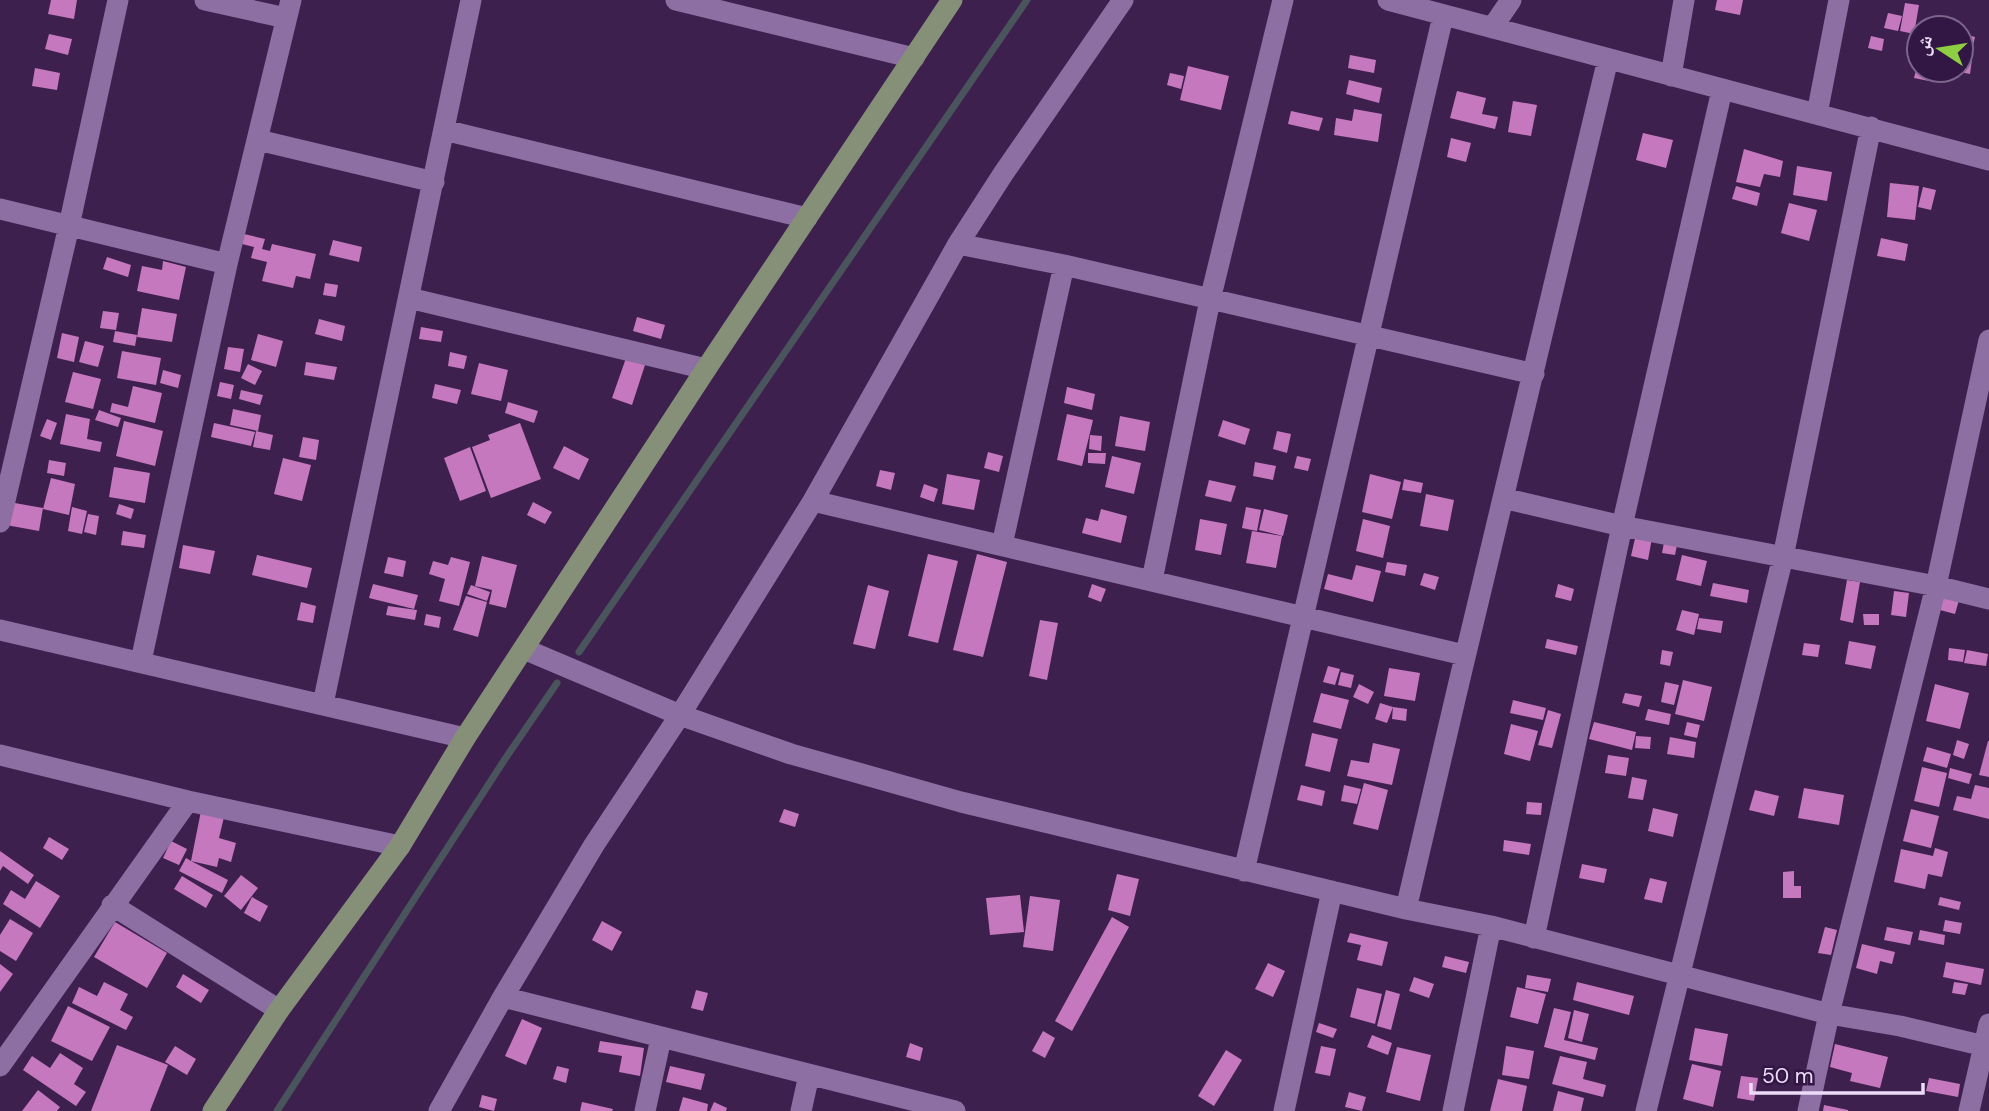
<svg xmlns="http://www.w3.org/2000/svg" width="1989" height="1111" font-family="'DM Sans','Noto Naskh Arabic',sans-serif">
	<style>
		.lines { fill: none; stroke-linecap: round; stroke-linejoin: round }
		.stream { stroke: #4a545c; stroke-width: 7 }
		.building { fill: #c678be }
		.minor { stroke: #8e6fa3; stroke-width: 21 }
		.major { stroke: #869079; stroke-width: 21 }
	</style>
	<rect width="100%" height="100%" fill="#3d204e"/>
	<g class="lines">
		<path class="stream" d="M579,652L1027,0
			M277,1111L505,759L557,683"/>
	</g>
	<path class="building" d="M51,0H77L74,19L48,14Z
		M1717,0H1743L1740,15L1715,10Z
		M1905,3L1919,5L1914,34L1900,31Z
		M1888,13L1902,16L1898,31L1884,28Z
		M1961,33L1975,37L1972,49L1961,46Z
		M49,34L72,39L68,55L45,49Z
		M1871,36L1884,39L1882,51L1868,48Z
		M1350,55L1376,60L1374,73L1348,68Z
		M1963,58L1972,59L1970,74L1960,72Z
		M1918,62L1919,70H1937L1934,82L1914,78Z
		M1188,66L1229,76L1221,110L1180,100Z
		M35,68L60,73L57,90L32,86Z
		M1170,73L1184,76L1181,89L1167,85Z
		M1349,80L1382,88L1379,103L1346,94Z
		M1457,91L1486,98L1482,114L1498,117L1495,129L1450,118Z
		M1513,101L1537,105L1531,136L1508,132Z
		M1354,109L1382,114L1378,142L1334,135L1336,118L1352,121Z
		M1291,111L1323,118L1319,131L1288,124Z
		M1643,133L1673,140L1666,168L1636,160Z
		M1451,138L1471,143L1466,162L1447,157Z
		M1744,149L1783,161L1780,177L1764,174L1760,187L1736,182Z
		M1797,166L1832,172L1827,201L1793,195Z
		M1890,183L1919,186L1915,220L1887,217Z
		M1736,186L1760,193L1757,206L1732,199Z
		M1923,187L1936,190L1931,210L1918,207Z
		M1789,203L1817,210L1809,241L1781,233Z
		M244,234L265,239L262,249L270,251L272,244L316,254L310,279L296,276L293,288L262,281L267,262L251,258L254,247L242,244Z
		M1881,238L1908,244L1905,261L1877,256Z
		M333,240L362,247L359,262L329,255Z
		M107,257L131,265L128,277L103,269Z
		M163,261L186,267L179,300L137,291L142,266L162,270Z
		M325,283L338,285L336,297L323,295Z
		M142,308L177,314L172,342L137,337Z
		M103,311L119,313L116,330L100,328Z
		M637,317L665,325L661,339L633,331Z
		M319,319L345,326L342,341L315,334Z
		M421,327L443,331L441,342L419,339Z
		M115,331L137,335L135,346L113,342Z
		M62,333L79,337L74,362L57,358Z
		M258,334L283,341L276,367L251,360Z
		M85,341L104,346L98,367L79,362Z
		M228,347L244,349L240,372L224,369Z
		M122,351L161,358L156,385L117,378Z
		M450,352L467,356L464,369L448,366Z
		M626,358L645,365L632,405L612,398Z
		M306,362L337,367L334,380L304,375Z
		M479,363L508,370L501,401L471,394Z
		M248,364L262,371L255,385L241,378Z
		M163,370L181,375L178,388L160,383Z
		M73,372L101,379L93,409L65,402Z
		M220,382L234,385L231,399L217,396Z
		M435,384L461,390L457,404L432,398Z
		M133,386L162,393L155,423L110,412L112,403L128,407Z
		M1067,387L1095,394L1092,410L1064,403Z
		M241,390L263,395L260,405L239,399Z
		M508,402L538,411L534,423L505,413Z
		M233,409L261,415L258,431L230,425Z
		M99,410L121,418L118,427L95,420Z
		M66,414L90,419L87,439L102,442L100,452L60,444Z
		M1067,414L1093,420L1082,466L1057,460Z
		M1120,416L1150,422L1145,451L1115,446Z
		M47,419L57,423L51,440L40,436Z
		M1223,420L1250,429L1245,445L1218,436Z
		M124,421L163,431L155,466L116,456Z
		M214,423L255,432L251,446L211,437Z
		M520,423L541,479L491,498L472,447L490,440L488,435Z
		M256,431L273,435L270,450L253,447Z
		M1277,431L1291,434L1287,453L1273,449Z
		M1090,435L1102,436L1101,451L1089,449Z
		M303,437L319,440L316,460L299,457Z
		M564,446L589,459L579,480L553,468Z
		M470,447L486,491L460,501L444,458Z
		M988,452L1003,456L999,472L984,468Z
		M1088,453H1106L1105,464L1088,463Z
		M1112,456L1141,463L1134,494L1105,487Z
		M1297,456L1311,459L1308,471L1294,468Z
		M283,458L311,465L302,501L274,494Z
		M49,460L66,463L64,476L47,473Z
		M1255,462L1276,466L1273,480L1253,476Z
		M114,467L150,473L145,503L109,497Z
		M880,470L895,473L891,490L876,486Z
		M947,474L980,480L974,510L942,504Z
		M1370,474L1401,482L1392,519L1362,512Z
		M51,478L75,484L69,515L43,509Z
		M1404,479L1423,483L1421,493L1402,490Z
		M1209,480L1236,486L1231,502L1205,496Z
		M924,484L938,489L934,502L920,497Z
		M1426,494L1454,500L1448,531L1420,526Z
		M9,502L43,508L39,531L6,525Z
		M533,502L552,512L545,524L527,515Z
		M119,504L134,509L131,519L116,514Z
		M72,507L87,511L82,534L68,531Z
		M1246,507L1261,510L1257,531L1242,528Z
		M1101,509L1127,516L1121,543L1082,533L1086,518L1098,521Z
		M1264,509L1288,515L1283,536L1259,530Z
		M88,514L99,516L96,535L84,532Z
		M1200,519L1227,524L1221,555L1195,550Z
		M1363,519L1390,526L1383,558L1356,551Z
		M123,531L146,535L144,548L121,545Z
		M1252,531L1282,536L1276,568L1246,563Z
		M1636,534L1652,538L1648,560L1631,556Z
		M1665,537L1678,540L1675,555L1662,553Z
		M183,545L215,551L210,574L179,568Z
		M928,554L958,561L938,643L908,636Z
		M977,554L1007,562L983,657L953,650Z
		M257,555L312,568L307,588L252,575Z
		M1682,555L1707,561L1701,586L1676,580Z
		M482,556L517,565L506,608L489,604L492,590L475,586Z
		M388,557L406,561L403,577L384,573Z
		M451,557L470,562L459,606L439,601L445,579L429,574L433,561L448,565Z
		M1387,562L1407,565L1405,576L1385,572Z
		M1356,565L1381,571L1373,602L1324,589L1328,574L1352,580Z
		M1424,573L1439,577L1435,590L1420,585Z
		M1847,580L1860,582L1853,623L1840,620Z
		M1713,583L1749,590L1747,603L1710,596Z
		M373,584L418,595L414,609L369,598Z
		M1092,584L1106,589L1101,602L1088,597Z
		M1558,584L1574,589L1571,601L1555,597Z
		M471,585L490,592L487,601L467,594Z
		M868,585L889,591L875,649L853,644Z
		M1894,591L1909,593L1906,617L1891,615Z
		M466,596L487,602L478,637L453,630Z
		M1944,596L1959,600L1955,614L1940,610Z
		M301,602L316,606L313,623L297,620Z
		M388,606L417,610L415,620L386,615Z
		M1682,610L1699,614L1694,635L1676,630Z
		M426,614L441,617L439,628L424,625Z
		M1863,614H1879V625H1864Z
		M1699,618L1723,621L1721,633L1697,629Z
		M1040,620L1058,623L1047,680L1029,676Z
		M1547,639L1578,646L1576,655L1545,648Z
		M1849,641L1876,646L1871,669L1845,664Z
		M1804,643L1820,645L1818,657L1802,655Z
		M1949,648L1965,650L1963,662L1948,660Z
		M1662,650L1673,652L1670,666L1660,664Z
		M1967,650L1988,654L1986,666L1964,663Z
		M1328,666L1340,669L1335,685L1323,682Z
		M1389,668L1420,673L1415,701L1384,696Z
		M1341,672L1354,675L1351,688L1338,685Z
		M1683,680L1712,687L1704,721L1675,714Z
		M1665,682L1679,685L1674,705L1661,702Z
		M1359,684L1374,692L1368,704L1353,697Z
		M1935,684L1969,693L1960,729L1926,721Z
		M1321,693L1349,700L1341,729L1313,722Z
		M1625,693L1642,696L1639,707L1622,703Z
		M1513,700L1546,708L1543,720L1510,713Z
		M1380,703L1393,707L1387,723L1375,719Z
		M1393,707L1407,709L1406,721L1392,719Z
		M1648,709L1671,714L1669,725L1645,720Z
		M1548,710L1561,714L1552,748L1538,745Z
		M1594,722L1636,732L1632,750L1589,739Z
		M1687,722L1700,725L1697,738L1684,735Z
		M1511,724L1538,731L1530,761L1504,754Z
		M1312,733L1338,739L1330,772L1305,766Z
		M1636,736L1651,737L1650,749L1635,748Z
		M1670,737L1696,742L1694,758L1667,754Z
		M1957,740L1969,744L1964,759L1953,755Z
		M1988,741H1989V777L1979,775Z
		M1373,743L1400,749L1392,785L1347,776L1351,760L1369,763Z
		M1927,747L1951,754L1947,768L1923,761Z
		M1608,755L1629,758L1626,776L1605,773Z
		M1922,767L1947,773L1939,807L1914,801Z
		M1950,768L1972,774L1969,784L1948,778Z
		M1632,777L1647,780L1643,800L1628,798Z
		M1364,783L1388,790L1378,830L1353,824Z
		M1301,785L1325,791L1322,806L1297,800Z
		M1344,785L1361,789L1357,804L1341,801Z
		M1975,785L1989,788V819L1953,810L1957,796L1971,799Z
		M1804,788L1844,795L1839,825L1798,818Z
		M1755,790L1779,796L1774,816L1749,810Z
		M1527,802L1542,803L1541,815L1526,814Z
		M1653,808L1678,814L1673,837L1648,831Z
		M784,809L799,814L795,827L779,822Z
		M1911,809L1939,816L1931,848L1903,841Z
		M201,811L224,817L219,838L236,843L231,862L219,858L217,867L191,861L228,880L222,893L179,871L186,858L191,861Z
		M49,837L69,849L62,860L43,848Z
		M1504,840L1531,844L1529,855L1503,851Z
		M171,841L187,849L179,865L163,858Z
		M1935,848L1948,852L1942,877L1928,874L1925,889L1894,882L1901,849L1933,856Z
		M0,851L34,875L28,884L3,866L0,871Z
		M1582,864L1607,869L1604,883L1579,878Z
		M1794,871V886H1801V898H1783V872Z
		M1117,874L1139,879L1130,916L1108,910Z
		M241,875L258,888L241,910L224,896Z
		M182,876L213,895L206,908L174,889Z
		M1650,878L1667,882L1662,903L1644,899Z
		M36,881L60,896L40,928L3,904L11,890L25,899Z
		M1020,895L1024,932L990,935L986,898Z
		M1030,896L1060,900L1053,951L1023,947Z
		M252,897L268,906L260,922L244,913Z
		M1940,897L1961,902L1959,910L1938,905Z
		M1112,917L1129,927L1072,1031L1055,1021Z
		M10,919L33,933L16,961L0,951V935Z
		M1945,920L1962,923L1960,934L1943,931Z
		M602,921L622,932L612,951L592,940Z
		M115,922L167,953L147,988L94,957Z
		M1825,927L1837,930L1831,955L1818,953Z
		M1887,927L1913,932L1910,945L1884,940Z
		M1920,930L1945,935L1944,945L1918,940Z
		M1350,933L1388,942L1382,966L1357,960L1361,945L1347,942Z
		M1862,944L1895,952L1892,964L1880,961L1877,974L1856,968Z
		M1445,956L1469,962L1466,973L1442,967Z
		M1946,962L1984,969L1981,985L1943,977Z
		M1268,963L1285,971L1273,997L1255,989Z
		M0,964L13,974L0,992Z
		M183,974L209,990L201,1003L176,987Z
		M1527,975L1551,979L1548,992L1525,988Z
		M1414,977L1434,984L1429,998L1409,991Z
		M104,982L128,994L120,1010L133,1017L126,1030L72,1003L79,987L97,996Z
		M1577,982L1634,996L1629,1015L1573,1000Z
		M1954,982L1968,984L1965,995L1952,993Z
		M1517,987L1546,994L1538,1024L1510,1017Z
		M1357,988L1382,994L1375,1024L1350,1017Z
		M696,990L708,993L703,1011L691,1008Z
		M1386,990L1400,994L1391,1030L1377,1026Z
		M68,1006L110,1027L92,1061L51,1041Z
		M1554,1008L1571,1012L1564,1040L1598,1048L1595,1060L1544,1047Z
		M1574,1010L1589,1014L1582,1042L1568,1038Z
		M522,1019L542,1028L526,1065L505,1056Z
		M1319,1023L1337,1029L1333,1038L1316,1032Z
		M1695,1028L1728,1034L1722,1066L1689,1060Z
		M1043,1031L1055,1038L1045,1058L1032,1051Z
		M1372,1035L1392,1043L1388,1055L1367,1047Z
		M600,1041L644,1048L640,1076L619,1072L622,1056L598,1052Z
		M910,1043L923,1048L920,1061L906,1057Z
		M1835,1044L1888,1057L1880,1088L1850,1081L1852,1073L1830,1067Z
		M117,1045L168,1065L150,1111H91Z
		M175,1046L196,1059L187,1075L165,1062Z
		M1321,1046L1336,1049L1330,1076L1315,1073Z
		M1506,1046L1534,1051L1529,1079L1502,1075Z
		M1397,1047L1431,1055L1420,1101L1386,1092Z
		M1226,1050L1242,1060L1214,1106L1198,1096Z
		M60,1053L83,1068L74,1084L86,1092L76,1106L23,1070L32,1056L50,1068Z
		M1560,1056L1587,1062L1583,1079L1606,1085L1603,1097L1552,1084Z
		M1692,1064L1721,1071L1713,1107L1683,1099Z
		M557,1066L569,1069L566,1083L553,1079Z
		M670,1066L705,1074L701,1090L666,1082Z
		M1741,1076L1758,1078L1754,1101L1737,1098Z
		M1929,1078L1960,1084L1958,1097L1926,1091Z
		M1498,1079L1527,1086L1522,1111H1490Z
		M38,1090L60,1107L57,1111H22Z
		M1558,1091L1584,1098L1581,1111H1553Z
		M1349,1092L1366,1097L1362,1111L1345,1107Z
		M482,1095L497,1099L494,1111L479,1107Z
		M683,1097L708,1104L707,1111H679Z
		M582,1102L613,1109L612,1111H580Z
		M714,1102L727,1108L726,1111H710Z
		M1824,1105L1848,1110V1111H1823Z"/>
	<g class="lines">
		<path class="minor" d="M205,0L286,18
			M676,0L914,58
			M1388,0L1989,160
			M1492,28L1511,0
			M1671,76L1684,0
			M1817,114L1839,0
			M444,130L807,218
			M258,140L434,182
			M0,209L227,264
			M958,244L1064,265L1534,374
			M409,298L706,369
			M1503,498L1622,526L1936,586L1989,599
			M813,501L1464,655
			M0,522L69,226L118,0
			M1002,545L1064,265
			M1152,580L1210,300L1283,0
			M0,630L465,738
			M524,649L680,715L791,754L961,802L1406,909L1491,926L1829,1014L1900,1026L1989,1047
			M141,661L227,264L291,0
			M323,704L471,0
			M0,755L188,801L400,846
			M1244,871L1443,16
			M112,905L279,1010
			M1406,909C1471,625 1542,342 1608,59
			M1534,938L1622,526L1722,90
			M503,997L955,1111
			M0,1066L188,801
			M439,1111L503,997L594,845L680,715L813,501L958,244L1003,174L1123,0
			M645,1111L661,1038
			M801,1111L809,1075
			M1284,1111L1332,891
			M1453,1111L1491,926
			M1646,1111L1783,557L1871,127
			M1808,1111L1829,1014L1936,586L1989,340
			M1969,1111L1989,1024"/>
		<path class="major" d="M213,1111L279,1010L400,846L465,738L706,369L952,0"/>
	</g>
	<g transform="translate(1940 49) rotate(282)"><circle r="33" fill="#321643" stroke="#7c658c" stroke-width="2"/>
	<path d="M0-5L12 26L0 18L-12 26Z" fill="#8ece43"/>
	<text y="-10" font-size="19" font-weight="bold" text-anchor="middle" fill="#ecdcf9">ش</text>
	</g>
	<path d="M1751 1083v10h172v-10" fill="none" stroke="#ecdcf9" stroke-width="3.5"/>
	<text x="1762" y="1083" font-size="21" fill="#ecdcf9" stroke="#321643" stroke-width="5" paint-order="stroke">50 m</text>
</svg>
